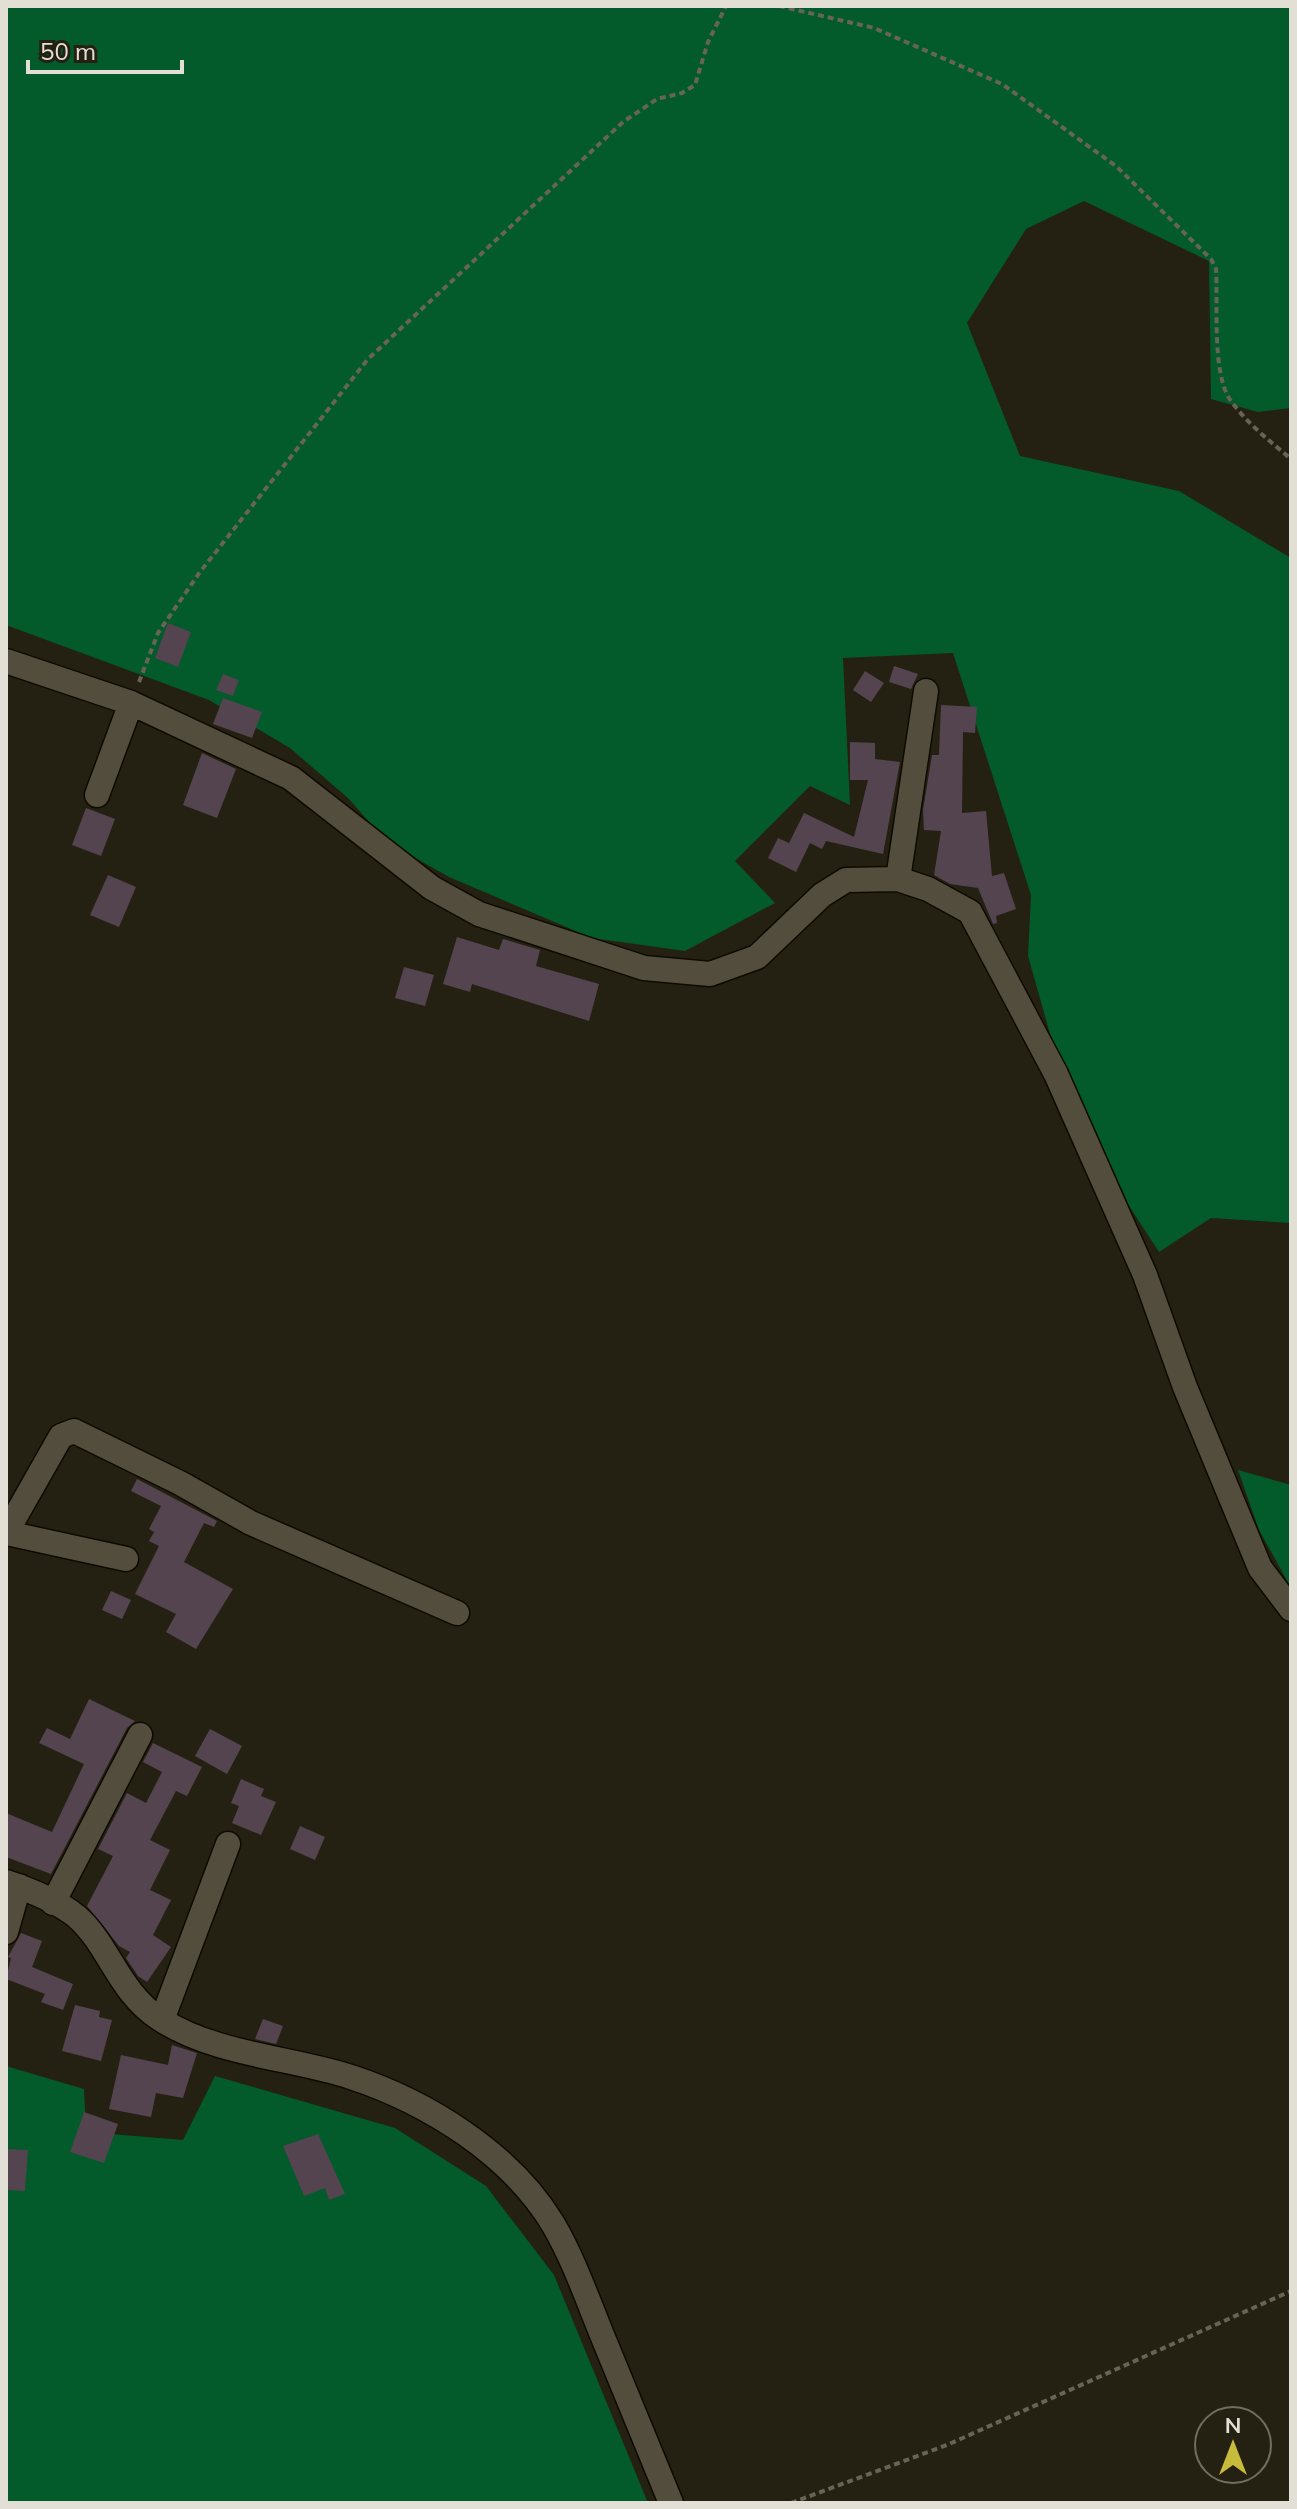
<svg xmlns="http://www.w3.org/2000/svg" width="1297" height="2509" font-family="Mulish,sans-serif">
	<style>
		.forest { fill: #035a2a }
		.building { fill: #53444f }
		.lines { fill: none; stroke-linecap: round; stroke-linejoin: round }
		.minor-casing { stroke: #0e0a01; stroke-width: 27 }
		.path { stroke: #676457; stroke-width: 4; stroke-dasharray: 6 4; stroke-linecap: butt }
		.minor { stroke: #524d3d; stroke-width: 24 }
	</style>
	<rect width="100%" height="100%" fill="#252112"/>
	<path class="forest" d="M6,6H1291V408L1258,412L1211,399L1209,261L1084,201L1026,229L967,323L1020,456L1179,491L1291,558V1223L1211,1218L1159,1252L1118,1189L1056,1055L1028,956L1031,895L953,653L843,658L850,805L810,786L735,861L775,903L685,951L592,938L449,877L387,842L348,798L290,748L209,700L6,625Z
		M1238,1470L1291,1485L1290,1586L1259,1530Z
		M6,2066L84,2089L86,2132L183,2140L215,2076L395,2128L486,2186L554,2275L648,2503H6Z"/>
	<path class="building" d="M168,623L191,632L178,667L155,658Z
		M894,666L918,674L911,689L889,682Z
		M865,671L884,683L871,702L853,690Z
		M223,674L239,680L233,696L216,690Z
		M223,698L262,712L252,738L213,724Z
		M941,705L977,707L975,733L963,732L962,813L986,811L992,876L1004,873L1016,909L996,916L997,923L993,924L978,888L950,884L934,875L941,831L924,830L923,810L932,755H939Z
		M850,742L875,743V759L900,762L883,854L826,841L822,849L810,843L796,872L768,858L778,838L789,843L804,813L854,837L868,780H850Z
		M202,753L236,769L217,818L183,805Z
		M86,808L115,819L101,856L72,845Z
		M108,875L136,887L119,927L90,915Z
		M457,937L499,950L503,939L540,950L536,966L599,984L589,1021L472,984L470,992L443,984Z
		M404,967L434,975L425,1006L395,998Z
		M137,1479L217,1521L214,1527L204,1523L184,1562L233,1589L196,1649L166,1632L176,1614L135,1594L159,1546L149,1541L154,1532L149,1529L161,1506L131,1491Z
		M111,1591L131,1600L122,1619L102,1610Z
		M89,1699L135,1721L127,1728L51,1874L6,1857V1813L52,1832L84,1764L39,1743L47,1728L70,1739Z
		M210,1729L242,1746L227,1774L195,1756Z
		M153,1743L202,1767L187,1796L176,1791L150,1840L170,1850L150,1890L171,1900L153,1935L171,1947L147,1982L138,1976L126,1958L130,1952L119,1946L87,1906L113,1856L98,1849L127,1793L146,1803L162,1772L143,1762Z
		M241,1779L264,1789L261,1796L276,1802L261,1835L232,1823L239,1806L231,1803Z
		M300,1826L325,1837L315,1860L290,1849Z
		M21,1933L42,1941L32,1967L73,1984L63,2010L41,2002L45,1994L6,1979L11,1958L8,1957Z
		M75,2005L100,2011L99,2017L112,2020L101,2061L62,2051Z
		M263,2019L283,2026L276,2044L255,2039Z
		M172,2045L197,2053L183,2098L156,2093L151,2117L109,2109L121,2055L168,2065Z
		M84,2112L118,2124L104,2163L70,2152Z
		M318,2134L345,2194L329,2200L325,2188L304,2196L283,2146Z
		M6,2149L28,2150L25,2191L6,2190Z"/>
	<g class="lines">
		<g class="minor-casing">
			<path id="minor" d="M6,661L131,703L291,778L432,888L479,914L644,968L710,974L757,957L822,895L846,880L898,879L928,889L970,912L1056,1074L1145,1275L1185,1387L1260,1568L1291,1609
				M97,795L131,703
				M898,879L926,691
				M6,1533L61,1436L74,1431L180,1483L251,1523L457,1613
				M7,1533L126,1559
				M6,1882C30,1890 56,1900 76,1916C109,1944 118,1992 160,2019C216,2055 289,2057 351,2077C427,2102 510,2153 553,2224C573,2258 587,2298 602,2335C625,2391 648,2447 671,2503
				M53,1903L140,1735
				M6,1932L19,1886
				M162,2020L228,1844"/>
		</g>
		<path class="path" d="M779,6L874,28L1002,84L1116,166L1211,259L1216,269C1218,303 1212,370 1229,398C1245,422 1270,441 1291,459
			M139,682L158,633L200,572L368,359L623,122L657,99L682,93L695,85L708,42L726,6
			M791,2503L947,2445L1291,2291"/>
		<use href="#minor" class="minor"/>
	</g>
	<rect width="1297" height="2509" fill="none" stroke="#e2dfd6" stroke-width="16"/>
	<g transform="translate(1233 2445)"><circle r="38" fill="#252112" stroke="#716d60" stroke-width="2"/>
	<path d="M0-6L14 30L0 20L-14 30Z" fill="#c7bb3b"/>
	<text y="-12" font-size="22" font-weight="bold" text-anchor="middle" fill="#e2dfd6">N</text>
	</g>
	<path d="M28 60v12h154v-12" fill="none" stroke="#e2dfd6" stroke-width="4"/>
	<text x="40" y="60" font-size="24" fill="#e2dfd6" stroke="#252112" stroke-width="6" paint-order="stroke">50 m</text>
</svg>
